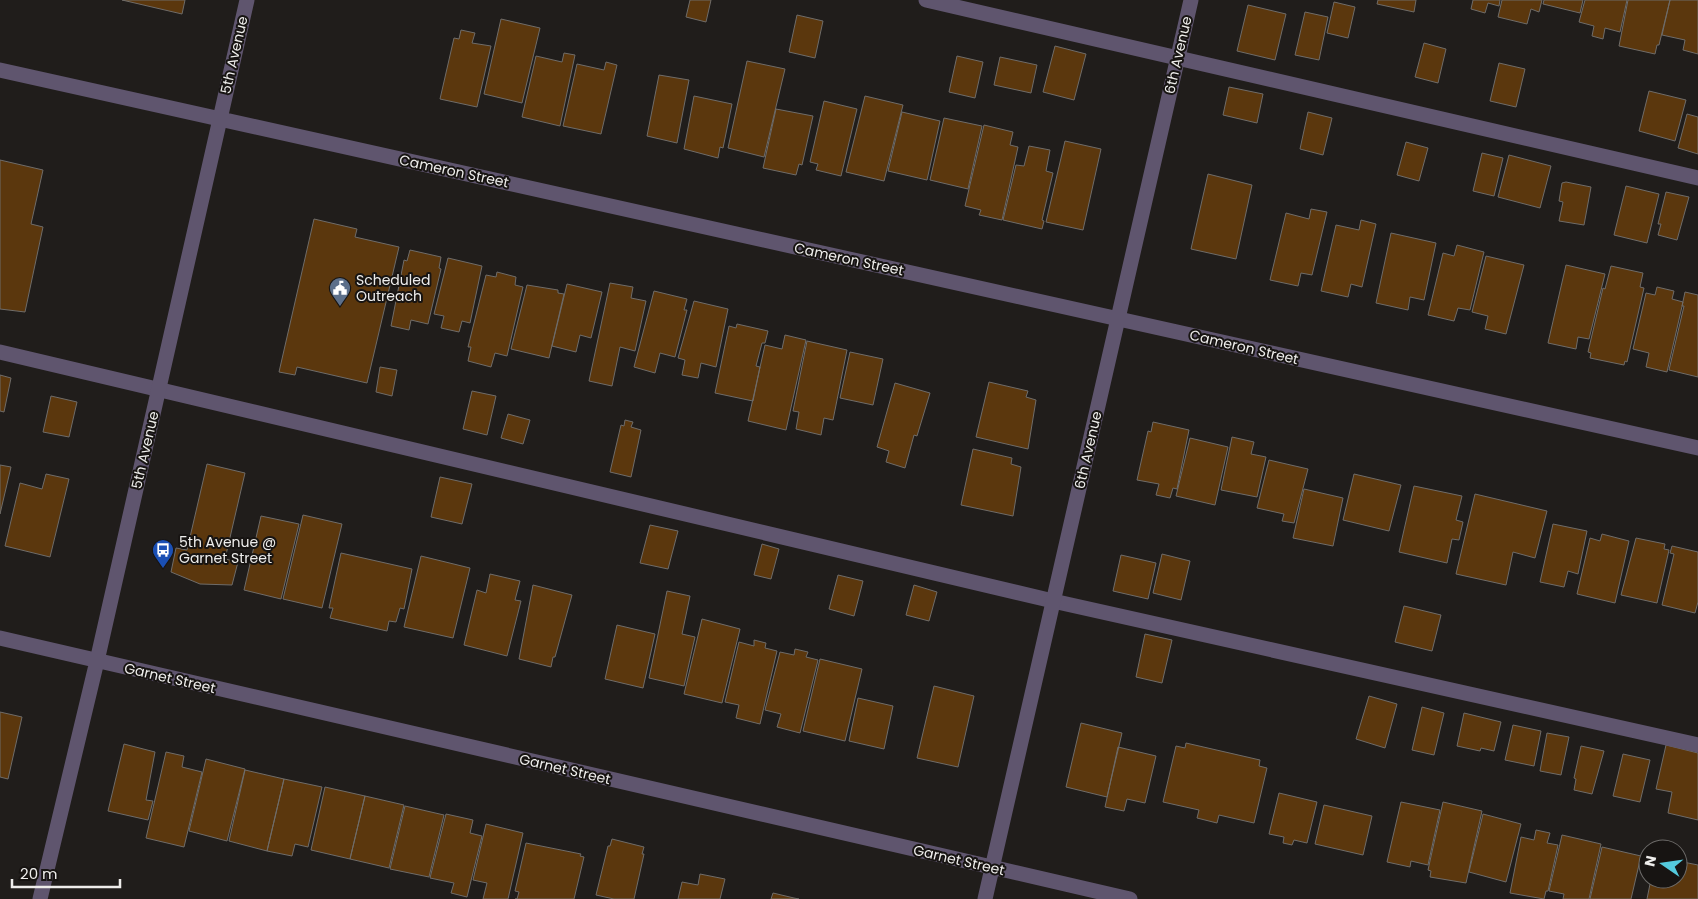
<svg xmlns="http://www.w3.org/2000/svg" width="1698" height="899" font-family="Poppins,sans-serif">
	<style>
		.building { fill: #5b370d; stroke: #6f6c69 }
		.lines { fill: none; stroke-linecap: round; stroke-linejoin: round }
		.lane { stroke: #5f556e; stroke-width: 15 }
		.street { stroke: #5f556e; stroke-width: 15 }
		.labels { text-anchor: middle; stroke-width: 4; stroke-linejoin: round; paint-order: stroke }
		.street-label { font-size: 14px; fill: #eeedeb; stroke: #171412 }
		.poi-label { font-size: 14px; fill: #eeedeb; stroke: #171412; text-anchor: start }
	</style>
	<rect width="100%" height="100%" fill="#201d1b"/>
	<path class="building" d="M122,0H185L182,14Z
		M690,0H711L706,22L686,17Z
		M1378,0H1416L1414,12L1377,4Z
		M1473,0H1500L1499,6L1488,3L1485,13L1471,9Z
		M1502,0H1542L1539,12L1531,9L1527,24L1498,17Z
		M1544,0H1583L1580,13L1543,4Z
		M1585,0H1627L1620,32L1605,28L1603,39L1592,36L1594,26L1579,22Z
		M1628,0H1670L1659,45H1657L1655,54L1619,46Z
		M1670,0H1698V54L1683,50L1685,40L1662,35Z
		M1334,2L1355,7L1348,38L1327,33Z
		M1248,5L1286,14L1275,60L1237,51Z
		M1305,12L1328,17L1319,60L1295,55Z
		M797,15L823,21L815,58L789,52Z
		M501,19L540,28L522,103L484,94Z
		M461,30L475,33L472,43L491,46L477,107L440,99L454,38L459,39Z
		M1424,43L1446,49L1438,83L1415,77Z
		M1055,46L1086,54L1074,100L1043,92Z
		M564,53L575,55L560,126L522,117L536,56L562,62Z
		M957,56L983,62L975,98L949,92Z
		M1000,57L1037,65L1031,93L994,85Z
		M747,61L785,69L764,157L728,148Z
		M606,62L617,65L601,134L563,126L577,64L604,70Z
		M1499,63L1525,69L1516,107L1490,101Z
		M659,75L689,80L677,143L647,136Z
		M1229,87L1263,94L1257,123L1223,115Z
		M1649,91L1686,100L1675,141L1639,131Z
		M694,96L732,104L723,148L720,147L718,158L684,149Z
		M865,96L903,105L884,181L846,172Z
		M824,101L857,109L841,176L816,170L818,164L810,162Z
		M776,109L813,116L802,165L799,164L796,175L763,168Z
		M902,112L940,121L927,180L888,171Z
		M1308,112L1332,118L1323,155L1300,149Z
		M1687,114L1698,117V154L1678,148Z
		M944,118L982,126L968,189L930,180Z
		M984,125L1013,132L1010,145L1018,147L1002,220L979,215L981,210L965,206Z
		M1065,141L1101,149L1083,230L1046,222Z
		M1406,142L1428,148L1419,181L1397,175Z
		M1029,146L1050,150L1046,171L1053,173L1042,220L1044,221L1042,229L1003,220L1016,165L1024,166Z
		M1482,153L1503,158L1494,196L1473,191Z
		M1509,155L1551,166L1540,208L1498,197Z
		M0,160L43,170L31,224L43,227L25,312L0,309Z
		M1208,174L1252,185L1236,259L1191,249Z
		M1566,182L1591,187L1584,225L1559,221L1563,202L1559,201L1562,183Z
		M1626,186L1659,194L1647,243L1614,235Z
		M1666,192L1689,197L1677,240L1658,235L1661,224H1658Z
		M1311,209L1327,212L1312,275L1301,273L1298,286L1270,280L1286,213L1309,219Z
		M314,219L357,229L355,237L399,247L367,383L297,367L295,375L279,372Z
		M1361,220L1376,224L1362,287L1351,284L1348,297L1321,291L1336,225L1359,230Z
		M1391,233L1436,243L1424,300L1410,297L1408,310L1376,303Z
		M1457,245L1484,252L1470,310L1458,308L1454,321L1428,315L1443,253L1454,256Z
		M410,250L441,257L439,268L441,269L428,324L411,320L409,330L391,326L404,260L407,261Z
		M1486,256L1524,265L1506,334L1485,329L1488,316L1472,312Z
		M448,258L482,266L470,323L462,321L459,332L441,328L444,316L434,314Z
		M1566,265L1605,274L1589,339L1578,337L1576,349L1548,343Z
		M1611,266L1643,273L1640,287L1644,288L1627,362L1625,361L1624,365L1590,358L1591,353L1588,352L1603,288L1605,289Z
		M497,272L516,277L515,285L523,287L507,356L495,353L491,367L468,361L471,347H468L486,275L496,277Z
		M610,283L633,287L631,298L646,301L635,351L620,347L612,386L589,381Z
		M567,284L602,292L591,338L580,335L576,352L552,346Z
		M527,285L558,290V293L564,294L549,358L511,349Z
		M1657,287L1674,291L1672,299L1683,302L1667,372L1646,367L1649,353L1633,349L1646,293L1655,295Z
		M654,291L687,299L684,310H687L675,357L660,353L655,373L634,367Z
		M1685,292L1698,295V377L1669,370L1684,306H1682Z
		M694,301L728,309L716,367L701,363L698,378L682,375L685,360L678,358Z
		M737,324L768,331L765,343H762L756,366L760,367L753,401L715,393L729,326L736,328Z
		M785,335L806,340L786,430L748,421L765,345L782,349Z
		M807,341L847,350L833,420L824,418L821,435L796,429L799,412L793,411Z
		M850,352L883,359L873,405L840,398Z
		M380,367L397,370L392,396L376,392Z
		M0,375L11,378L4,412L0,411Z
		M989,382L1028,391L1026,397L1036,400L1028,449L976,437Z
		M895,383L930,393L917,436L914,435L905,468L886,462L889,451L877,447Z
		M472,391L496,396L487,435L463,429Z
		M51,396L77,402L69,437L43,432Z
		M508,414L530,420L523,444L501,438Z
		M625,420L633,422L631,427L641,430L631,477L610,472L621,425L624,426Z
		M1153,422L1189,430L1177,489L1173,488L1170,498L1156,495L1159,484L1137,480L1148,431L1151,432Z
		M1232,437L1254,442L1251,454L1266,457L1257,497L1221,490Z
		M1190,438L1228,447L1215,505L1176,496Z
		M973,449L1012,458L1011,464L1021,467L1013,516L961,505Z
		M1269,460L1308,469L1294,523L1282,521L1284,514L1257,508Z
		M207,464L245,473L225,559L238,562L232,585L200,584L171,572L176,548L187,550Z
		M0,465L11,467L0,514Z
		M46,474L69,479L50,557L5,546L20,483L42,489Z
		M1354,474L1401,485L1389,531L1343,520Z
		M440,477L472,484L462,524L431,517Z
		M1414,486L1462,496L1456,520L1463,522L1459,540L1452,539L1447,563L1399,552Z
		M1304,489L1343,498L1333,546L1293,538Z
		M1475,494L1547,511L1535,558L1513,552L1506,585L1456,574Z
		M303,515L342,524L322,608L283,599Z
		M261,516L299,524L281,599L244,590Z
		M1553,524L1587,531L1578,574L1568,571L1564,587L1540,582Z
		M650,525L678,531L668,569L640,563Z
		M1602,534L1629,541L1615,603L1577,594L1590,538L1600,541Z
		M1636,538L1665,544L1664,549L1669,550L1657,603L1621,595Z
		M762,544L779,549L771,579L754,575Z
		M1672,546L1698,552V602L1695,613L1662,605L1674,554L1670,553Z
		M341,553L412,569L404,609L400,608L396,622L389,621L387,631L330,618L333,608H329Z
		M1162,554L1190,561L1181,600L1153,593Z
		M1121,555L1156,563L1148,599L1113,591Z
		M421,556L470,568L453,638L404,627Z
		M490,574L520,581L515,600L521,601L507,656L464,645L477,590L486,593Z
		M838,575L863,581L854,616L829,609Z
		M533,585L572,595L555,657H553L551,667L519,659Z
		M914,585L937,592L929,621L906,615Z
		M667,591L690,596L682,634L695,637L684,686L649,678Z
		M1404,606L1441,615L1432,651L1395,642Z
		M702,619L740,629L722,703L684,694Z
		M617,625L655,634L643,688L605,679Z
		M1145,634L1172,640L1162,683L1136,677Z
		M754,640L766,643L765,648L777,651L760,724L736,718L739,705L725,702L739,642L754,646Z
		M795,649L808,652L806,657L818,660L800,733L777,727L781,714L765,710L780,652L794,655Z
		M820,659L862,669L845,741L803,731Z
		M934,686L974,696L958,767L917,758Z
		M1369,696L1397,704L1385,748L1356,739Z
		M858,698L893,706L884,749L849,741Z
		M1422,707L1444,713L1434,755L1412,750Z
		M0,712L22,717L8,779L0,777Z
		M1464,713L1501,722L1494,751L1481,748L1480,751L1457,746Z
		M1081,723L1122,733L1107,797L1066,787Z
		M1513,725L1541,731L1534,766L1505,760Z
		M1547,733L1569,737L1561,775L1540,771Z
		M1186,743L1260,760L1259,766L1267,768L1254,823L1219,815L1217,823L1197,818L1199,810L1163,802L1176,746L1185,748Z
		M124,744L155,752L146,800L153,801L148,820L108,811Z
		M1666,745L1698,753V820L1668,813L1672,792L1656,789Z
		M1581,746L1604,751L1592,794L1574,790L1576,779L1574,778Z
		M1118,747L1156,756L1145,803L1127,799L1124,811L1105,807Z
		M166,752L184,756L182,767L202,772L184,847L146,838Z
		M1623,754L1650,760L1640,802L1613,796Z
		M206,759L245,769L227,841L189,831Z
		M245,770L284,779L267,851L229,841Z
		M284,779L322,787L308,847L295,844L292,856L267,851Z
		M325,787L365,796L350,859L311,850Z
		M1279,793L1317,802L1307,843L1294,840L1292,845L1283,843L1284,837L1269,834Z
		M365,796L404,805L389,868L350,859Z
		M1401,802L1440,810L1428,865L1411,861L1410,867L1387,862Z
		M1443,802L1482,811L1466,883L1430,877L1431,871L1428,870Z
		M1324,805L1372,816L1363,855L1315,844Z
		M405,806L444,815L429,877L390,869Z
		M446,814L473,820L470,833L482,836L467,897L451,893L454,883L430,878Z
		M1483,814L1521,824L1506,882L1469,872Z
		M486,824L523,833L508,899H483L487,883L473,880Z
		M1536,830L1550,833L1547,843L1558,845L1548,891H1546L1544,899L1510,893L1521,837L1534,840Z
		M1562,835L1601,844L1589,899H1563L1564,894L1549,891Z
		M612,839L644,847L642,854H644L634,899H614L596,895L608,846H610Z
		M526,843L581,854L580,856L584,857L574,899H515H517L519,892L515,891Z
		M1602,847L1641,856L1631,899H1590Z
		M1678,861L1698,865V899H1647L1651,879H1678Z
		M700,874L725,879L720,899H678L682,882L698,885Z
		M773,893L794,898L799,899H771Z"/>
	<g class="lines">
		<path class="lane" d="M926,0L1698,178
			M0,352L1053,601L1698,745"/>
		<path class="street" d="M0,70L1698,448
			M0,638L1130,899
			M40,899L97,661L247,0
			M985,899L1191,0"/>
	</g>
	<defs>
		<g id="civic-pin" transform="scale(1.125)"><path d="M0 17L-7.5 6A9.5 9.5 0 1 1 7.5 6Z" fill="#5c6f8a" stroke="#171412"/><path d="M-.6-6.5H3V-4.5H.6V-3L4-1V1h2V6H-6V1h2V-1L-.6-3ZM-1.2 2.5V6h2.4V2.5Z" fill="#fff"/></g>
		<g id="bus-pin" transform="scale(1.125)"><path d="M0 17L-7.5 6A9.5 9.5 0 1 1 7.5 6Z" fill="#1a4fb4" stroke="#171412"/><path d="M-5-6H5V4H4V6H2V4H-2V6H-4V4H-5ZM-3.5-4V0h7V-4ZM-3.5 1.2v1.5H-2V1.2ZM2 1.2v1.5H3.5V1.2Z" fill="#fff"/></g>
	</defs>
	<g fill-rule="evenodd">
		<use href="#civic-pin" x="340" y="288"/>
		<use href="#bus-pin" x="163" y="550"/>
	</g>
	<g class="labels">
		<g class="street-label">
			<text transform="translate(234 55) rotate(-77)" y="5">5th Avenue</text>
			<text transform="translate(1178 55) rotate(-77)" y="5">6th Avenue</text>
			<text transform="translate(454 171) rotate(12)" y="5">Cameron Street</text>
			<text transform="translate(849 259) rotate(12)" y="5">Cameron Street</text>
			<text transform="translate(1244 347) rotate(13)" y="5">Cameron Street</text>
			<text transform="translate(145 450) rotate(-77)" y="5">5th Avenue</text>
			<text transform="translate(1088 450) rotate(-77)" y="5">6th Avenue</text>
			<text transform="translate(170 678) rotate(13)" y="5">Garnet Street</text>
			<text transform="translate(565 769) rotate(13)" y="5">Garnet Street</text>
			<text transform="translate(959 860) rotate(13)" y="5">Garnet Street</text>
		</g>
		<g class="poi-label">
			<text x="356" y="285">Scheduled<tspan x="356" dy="16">Outreach</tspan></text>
			<text x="179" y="547">5th Avenue @<tspan x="179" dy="16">Garnet Street</tspan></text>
		</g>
	</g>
	<g transform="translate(1663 864) rotate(283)"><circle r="24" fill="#171412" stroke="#6d6b69"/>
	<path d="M0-4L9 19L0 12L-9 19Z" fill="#54cadd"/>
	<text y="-8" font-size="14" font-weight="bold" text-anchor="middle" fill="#eeedeb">N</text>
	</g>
	<path d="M12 879v8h108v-8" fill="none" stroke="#eeedeb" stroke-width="2.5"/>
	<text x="20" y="879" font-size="15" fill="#eeedeb" stroke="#171412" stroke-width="4" paint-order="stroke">20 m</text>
</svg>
